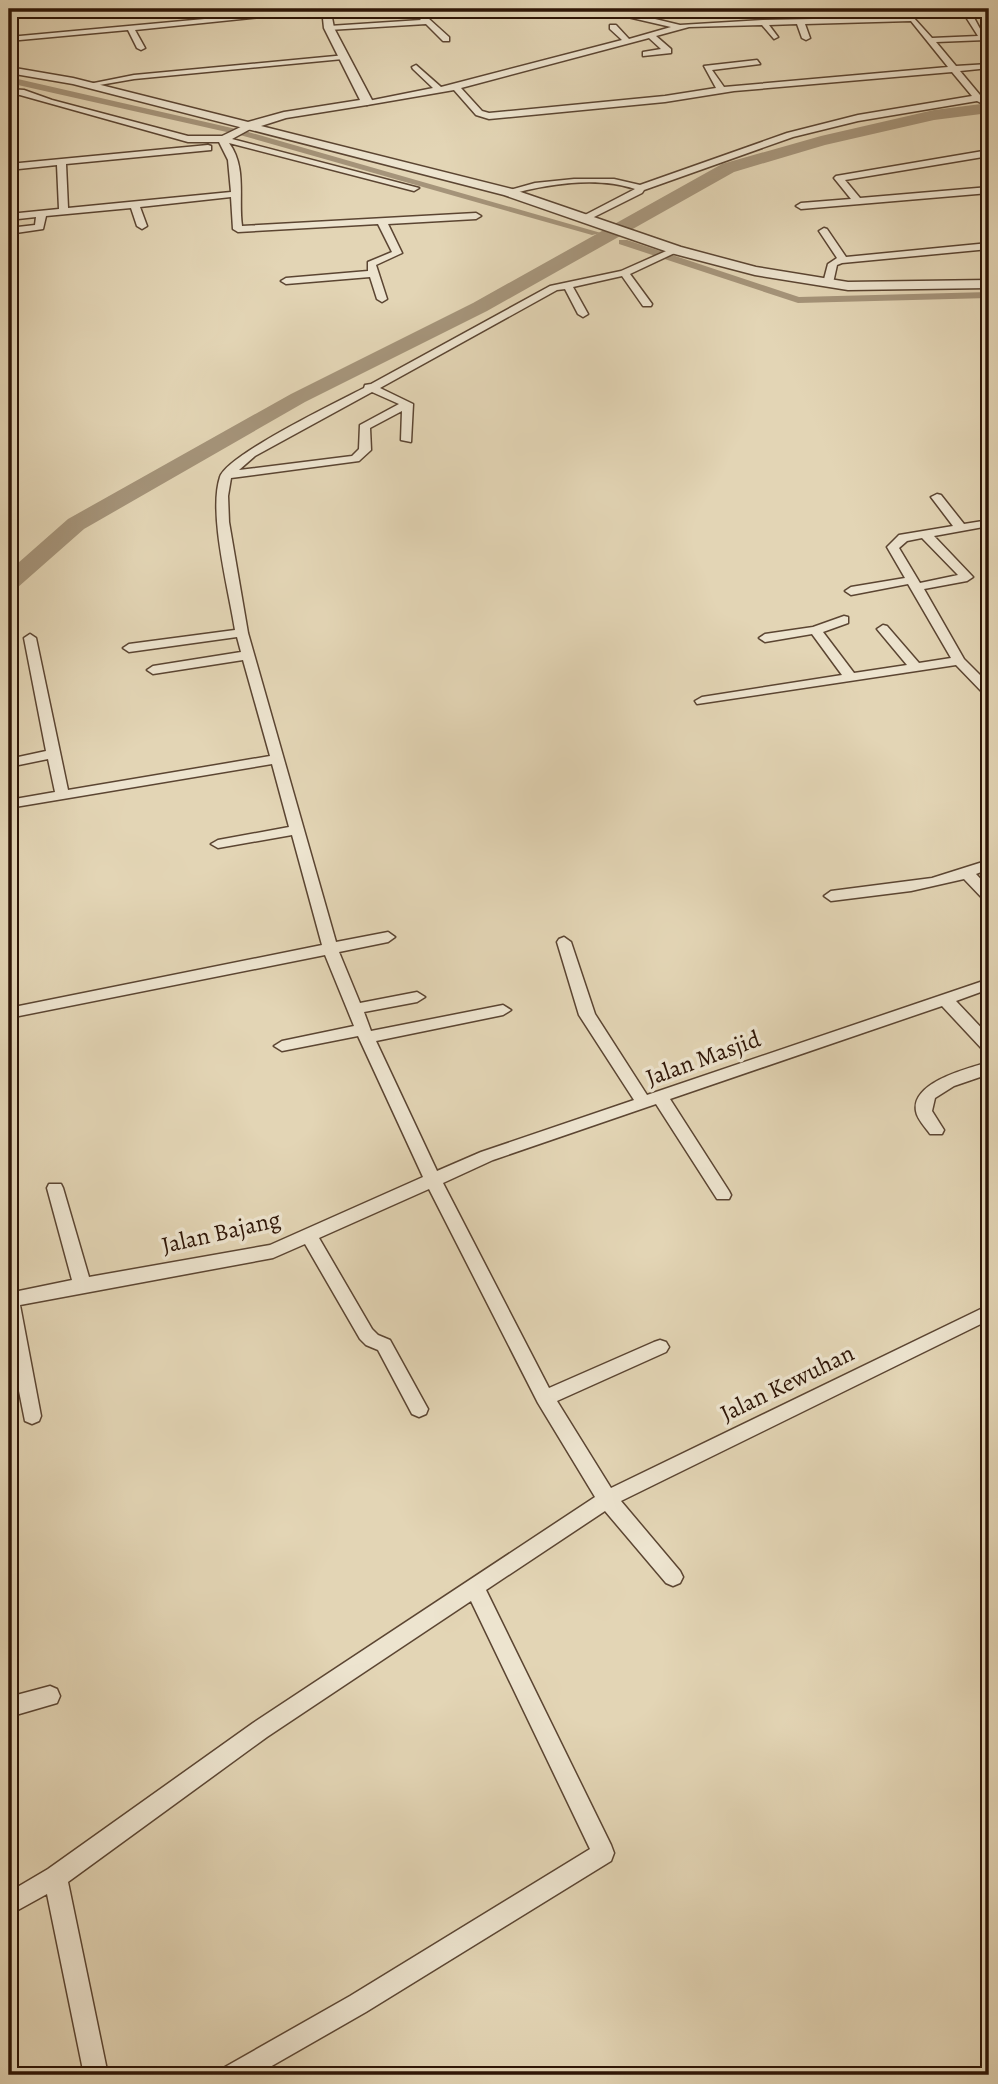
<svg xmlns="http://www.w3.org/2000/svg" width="998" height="2084" font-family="Alegreya,serif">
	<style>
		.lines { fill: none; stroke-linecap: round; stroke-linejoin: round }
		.canal { fill: #a5947a; fill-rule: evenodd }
		.river { fill: #a5947a; fill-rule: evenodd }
		.minor-casing { stroke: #5b4532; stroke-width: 3 }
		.tertiary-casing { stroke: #5b4532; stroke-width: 3 }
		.minor { fill: #ede4cf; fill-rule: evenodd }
		.tertiary { fill: #ede4cf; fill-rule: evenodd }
		.labels { text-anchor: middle; stroke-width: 7; stroke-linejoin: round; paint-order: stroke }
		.street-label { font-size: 24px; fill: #2e1506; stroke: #ede4cf }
	</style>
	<rect width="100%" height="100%" fill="#e3d5b5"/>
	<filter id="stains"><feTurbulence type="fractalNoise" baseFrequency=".00286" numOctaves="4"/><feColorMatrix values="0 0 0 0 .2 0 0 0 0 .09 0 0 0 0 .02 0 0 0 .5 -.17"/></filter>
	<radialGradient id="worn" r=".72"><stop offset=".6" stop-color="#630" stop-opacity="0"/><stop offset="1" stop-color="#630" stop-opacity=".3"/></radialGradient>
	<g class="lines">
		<path class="canal" d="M9,77L245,131L601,233L592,235L240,135L9,83Z
			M619,240H627L799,297L989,292V298L798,303L619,244Z"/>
		<path class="river" d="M989,103V113L934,120L825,145L734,172L487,311L305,402L84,529L17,588L9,590V571L68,519L291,394L473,303L722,164L821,136L934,110Z"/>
		<g class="minor-casing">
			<path id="minor" d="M314,9L330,10L135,30L145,48L141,50L137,48L128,30L9,41V37Z
				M410,9H418L449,37V41H443L426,24L329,30L325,28L329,26L421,20Z
				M619,9H627L626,12L680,25L763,20L913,17L932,38L978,36L964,14L971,12L986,40L936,42L956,66L989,64V68L960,71L980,95L989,94V98L986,99L989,102L985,105L977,101L858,121L793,137L644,190L642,193L586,221L581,218L583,216L635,189C597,176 546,184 508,195L503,192L535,183L574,179H614L640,185L787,133L858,115L972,96L952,72L734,91L665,102L489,119L476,115L454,90L367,105L363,102L433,88L413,69L412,67L416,65L441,87L622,40L610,29V25H616L629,39L671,27L619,15ZM911,21L948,67L724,87L712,70L760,64L757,60L704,66L716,88L665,96L489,113L482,111L461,88L649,38L661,49L643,52V56L671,53V49L656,36L689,27L762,25L774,39L778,37L769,25L797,24L802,38L806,40L810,38L805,24Z
				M346,55L343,59L134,79L88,87L84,85L134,75Z
				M9,89L24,90L52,100L188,136H222L251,122L254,123V127L232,139L419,188L414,191L229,143C247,167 238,198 242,226L476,213L481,216L476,219L388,224L402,253L376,265L387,299L382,302L377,299L370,277L286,284L281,281L286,278L368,271V262L392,252L378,224L238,232L233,229L231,197L140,207L147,226L142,229L137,226L131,208L46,216L43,229L9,234V228L35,225L36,217L9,220V214L59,209L57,165L9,170V164L208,145L211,146V150L66,164L68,208L231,192L228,160L219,142H188L20,95L9,94Z
				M989,150V156L845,180L860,198L989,187V193L801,209L796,206L801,203L851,199L834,178L836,176Z
				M824,228L827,229L846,257L989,243V249L842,263L837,265L833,283L828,286L823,283L828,264L837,258L819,231Z
				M673,248L681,250L630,274L652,304L651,306H643L622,276L573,287L588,314L583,317L578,314L565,289L557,290L380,388L413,404L411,442L401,440L402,411L370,428L371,450L359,461L231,478L228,496L229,522L248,633L336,942L388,932L395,937L388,942L339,952L360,1003L417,992L425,997L417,1002L364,1012L371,1031L503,1005L511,1010L503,1015L376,1041L437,1171L481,1152L634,1100L579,1015L557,942L559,939L564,937L571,942L595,1014L647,1095L989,979V989L956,1001L989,1036V1051L983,1050L942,1006L670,1099L729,1191L731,1195L729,1199H717L656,1104L493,1160L443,1183L549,1388L654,1342L660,1340L666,1342L669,1347L666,1352L557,1401L611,1488L989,1305V1320L621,1501L680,1571L683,1577L680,1583L673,1586L666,1583L605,1511L486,1590L611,1845L614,1853L611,1861L366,2012L256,2075H221L225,2067L350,1996L590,1849L471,1601L267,1737L68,1882L108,2075H84L47,1894L9,1915V1892L48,1869L253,1723L595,1497L538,1403L429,1189L319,1238L372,1329L378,1335L390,1340L428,1409L426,1414L419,1417L412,1414L378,1350L366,1345L360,1339L305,1244L273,1258L20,1305L41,1416L39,1421L32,1424L25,1421L9,1341V1293L72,1280L47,1188L49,1184H61L63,1188L89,1277L270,1245L423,1177L358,1036L282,1051L274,1046L282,1041L354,1026L325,955L9,1018V1008L322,945L292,835L218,848L211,844L218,840L289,827L272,764L9,808V800L55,792L48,759L9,767V759L46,751L24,638L30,634L36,638L68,790L270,756L243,660L153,674L147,670L153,666L241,652L237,637L129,652L123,648L129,644L235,630C229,591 208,513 220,477C227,455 339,401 364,388L365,385L371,384L550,286L621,271ZM372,392L399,404L360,425L359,449L352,456L239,470L255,456Z
				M937,494L941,495L964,524L989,520V526L934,536L973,577L967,581L924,589L964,659L989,684V695L984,694L956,665L697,704L695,701L702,697L842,675L812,634L765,642L759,638L765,634L813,627L844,616L848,617V623L823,632L854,673L907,665L877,629L883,625L887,626L919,663L951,658L908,584L851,595L845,591L851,587L905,578L887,547L899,535L953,526L931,497ZM922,538L958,575L920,583L899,548L907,541Z
				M989,860V869L976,874L989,888V902L984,900L964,879L911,891L831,901L824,896L831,891L932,878Z
				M989,1062V1074L954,1086L935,1098L932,1111L944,1130L942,1134H930C926,1128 917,1119 916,1111C911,1082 969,1068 989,1062Z
				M50,1686L57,1689L60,1696L57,1703L9,1717V1697Z"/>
		</g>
		<g class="tertiary-casing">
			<path id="tertiary" d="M322,9H335L331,12L334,28L373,102L367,105L286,118L261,126L512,189L681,247L756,267L848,282L989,280V288L848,290L755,275L671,253L504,195L73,84L9,73V67L73,78L248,122L284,112L360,100L324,28Z"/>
		</g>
		<use href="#minor" class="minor"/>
		<use href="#tertiary" class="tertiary"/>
	</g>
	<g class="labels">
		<g class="street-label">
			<text transform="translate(703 1058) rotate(-20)" y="8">Jalan Masjid</text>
			<text transform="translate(221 1232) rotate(-13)" y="8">Jalan Bajang</text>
			<text transform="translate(787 1383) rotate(-26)" y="8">Jalan Kewuhan</text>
		</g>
	</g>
	<rect width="998" height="2084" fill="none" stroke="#e3d5b5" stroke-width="35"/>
	<rect x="10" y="10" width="977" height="2063" fill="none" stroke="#2e1506" stroke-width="3.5"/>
	<rect x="18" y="18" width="963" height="2049" fill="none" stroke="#2e1506" stroke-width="2"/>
	<rect width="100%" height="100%" filter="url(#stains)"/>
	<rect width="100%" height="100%" fill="url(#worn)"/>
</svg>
